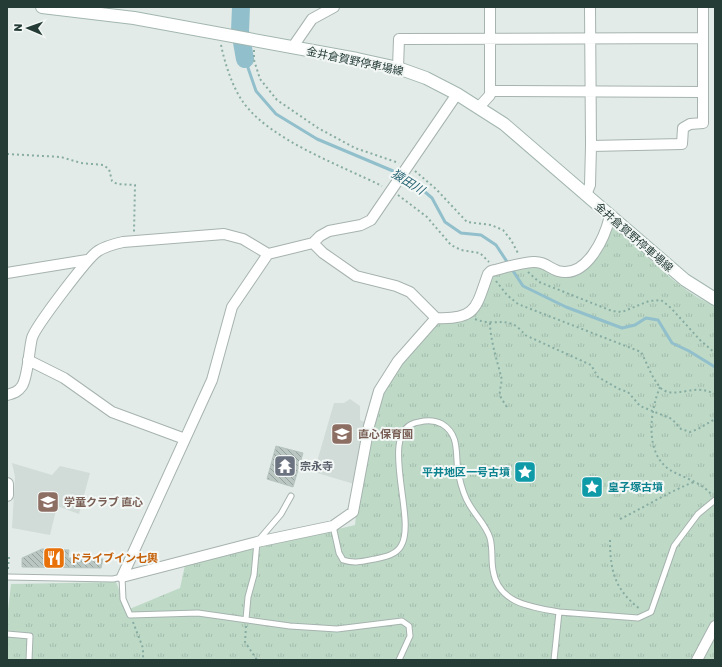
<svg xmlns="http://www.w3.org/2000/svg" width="722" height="667" font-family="Rubik,'Noto Sans JP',sans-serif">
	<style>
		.built { fill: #d1dbd7 }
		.park { fill: url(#park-tufts) }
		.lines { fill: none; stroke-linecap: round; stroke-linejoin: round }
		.stream { stroke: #91bfcb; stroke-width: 3 }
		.river { stroke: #91bfcb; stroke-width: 18 }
		.building { fill: url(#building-back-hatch); stroke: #b6c4bf }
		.service-casing { stroke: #a6b3af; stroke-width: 7 }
		.minor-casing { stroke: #a6b3af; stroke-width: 12 }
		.tertiary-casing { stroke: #a6b3af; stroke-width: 14 }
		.secondary-casing { stroke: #a2b6b0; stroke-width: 14 }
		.path { stroke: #87aca2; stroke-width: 2; stroke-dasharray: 2 3; stroke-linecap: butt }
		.service { stroke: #fff; stroke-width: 5 }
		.minor { stroke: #fff; stroke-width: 10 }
		.tertiary { stroke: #fff; stroke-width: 12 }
		.secondary { stroke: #fff; stroke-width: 12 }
		.labels { text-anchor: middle; stroke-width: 4; stroke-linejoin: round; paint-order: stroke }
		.street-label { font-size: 11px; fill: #243b36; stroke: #f3f8f6 }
		.education-label { font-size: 11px; font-weight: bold; fill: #785e54; stroke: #f3f8f6; text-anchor: start }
		.worship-label { font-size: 11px; font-weight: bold; fill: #5b616d; stroke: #f3f8f6; text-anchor: start }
		.culture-label { font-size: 11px; font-weight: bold; fill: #0d838f; stroke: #f3f8f6; text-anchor: end }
		.food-label { font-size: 11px; font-weight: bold; fill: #c56008; stroke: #f3f8f6; text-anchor: start }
		.water-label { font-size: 12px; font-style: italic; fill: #246171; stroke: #f3f8f6 }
	</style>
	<defs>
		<pattern id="park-tufts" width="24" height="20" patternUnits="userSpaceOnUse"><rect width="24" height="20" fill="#bedac7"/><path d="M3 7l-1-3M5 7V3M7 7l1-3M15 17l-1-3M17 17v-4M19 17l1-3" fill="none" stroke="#a3bcac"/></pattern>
		<pattern id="building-back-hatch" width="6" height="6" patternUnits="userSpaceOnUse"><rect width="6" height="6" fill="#b9c6c1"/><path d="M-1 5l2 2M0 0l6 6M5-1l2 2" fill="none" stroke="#96a29e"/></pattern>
	</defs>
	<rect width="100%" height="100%" fill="#e3ebe8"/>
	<path class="built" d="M350,399L360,406V420L367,423L354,484L314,472L334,403H344Z
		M12,463L52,475L60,466L90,473L79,514L57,506L50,535L12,528L15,477Z"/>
	<path class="park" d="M611,221C641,249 677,291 715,306V660H7V619L11,584L116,582L127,610L180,588L185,565L355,525L360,477L381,391L400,362L437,322L447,324L465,319L492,273L533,264L554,275L572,277L595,260Z"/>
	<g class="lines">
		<path class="stream" d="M245,59L256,91L276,114L317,139L393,171L417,185L432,198L445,222L461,233L481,235L496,245L523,286L566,307L622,328L635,325L646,318L658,320L672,343L689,351L715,367"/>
		<path class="river" d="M241,7L240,31L245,59"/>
	</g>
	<path class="building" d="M276,446L303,453L293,487L267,479Z
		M42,549L69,550L68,558L103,559L101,568L22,567V558Z"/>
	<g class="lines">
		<g class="service-casing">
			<path id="service" d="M333,526L339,553L343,560C354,564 364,561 375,559C384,557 396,555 401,546C418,519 375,428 419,422C427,420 435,420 442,424C462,436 454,458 459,476C461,485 464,496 469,504C475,515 486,525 490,538C493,549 491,559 493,570C498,604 532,607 559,612
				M7,577L113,579L122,577L123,599L130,615L198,613L290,626L337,629L402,621L409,626L410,636L399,660
				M246,619L248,597L254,575L257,542L281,514L291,496
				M7,634L30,636L29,660
				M554,660L559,612L638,618L651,612L674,546L698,514L715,500"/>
		</g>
		<g class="minor-casing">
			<path id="minor" d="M590,7L591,146
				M703,7V38
				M292,48L312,19L334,7
				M398,68L399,39L703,38V123L690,124L683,128L682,144L591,146L590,185L586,195
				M490,91L703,92
				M479,107L490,95V7
				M313,243L323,253L356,276L396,286L410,292L436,318C477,320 476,307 488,274L491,271C504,268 519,263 533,262C544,261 549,268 558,271C587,279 605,237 610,216
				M7,273L87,260
				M28,360L64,378L112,412L185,439
				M7,395C14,393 18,392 22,386C28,377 29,349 32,338C35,327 88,257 98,251C106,246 114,244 123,242L224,234L243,239L268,254
				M122,577L212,380L232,307L268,254L313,243L320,236L329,231L361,225L371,220L457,94
				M122,577L257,542L333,526L353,512L369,426L379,391L398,361L436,318
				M697,660L715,626"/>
		</g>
		<g class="tertiary-casing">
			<path id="tertiary" d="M7,484V495"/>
		</g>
		<g class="secondary-casing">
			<path id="secondary" d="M42,7L134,18L357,59L398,68L426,78L457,94L504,124L685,280L715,299"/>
		</g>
		<path class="path" d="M221,45C225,64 232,86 243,102C270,140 340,165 382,186
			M254,50V60L260,79L277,100L318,128L355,148L399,163
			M7,154L61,157L81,163L103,165L109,169L112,181L117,184L135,185L134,232
			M415,171L436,189L467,222L491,225L503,230L511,240L519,255
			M398,195L427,217L451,245L461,250L480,253L489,262
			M528,272L539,282L612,311L622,312L649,301L661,300L671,308L700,340L715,353
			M496,281L507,295L518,304L641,352C647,363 651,376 659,386C667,397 682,391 694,390C702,389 708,391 715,394
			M475,319C497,328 508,313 525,335L591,365L598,377L619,389L628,392L640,406L672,419L681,429L690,432L698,429L715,419
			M490,323C490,338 497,361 501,376C503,382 499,389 500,395C501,399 506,405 508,409
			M660,387C650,411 644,453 670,470C684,478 701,482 712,495
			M620,519C645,507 668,492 694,482
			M610,540C610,571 615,590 640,609
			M8,569L9,556
			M133,622L143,648V660
			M246,626L245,642L257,660"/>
		<use href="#service" class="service"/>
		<use href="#minor" class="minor"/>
		<use href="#tertiary" class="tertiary"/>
		<use href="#secondary" class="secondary"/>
	</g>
	<defs>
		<g id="school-square" transform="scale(1.15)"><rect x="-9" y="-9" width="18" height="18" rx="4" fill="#8d6e63" stroke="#f3f8f6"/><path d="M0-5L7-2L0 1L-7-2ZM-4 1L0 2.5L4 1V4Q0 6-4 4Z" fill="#fff"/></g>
		<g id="temple-square" transform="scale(1.15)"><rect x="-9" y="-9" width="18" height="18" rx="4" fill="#6b7280" stroke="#f3f8f6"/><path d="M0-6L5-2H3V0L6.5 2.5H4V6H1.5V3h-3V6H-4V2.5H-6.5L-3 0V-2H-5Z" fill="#fff"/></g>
		<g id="sight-square" transform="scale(1.15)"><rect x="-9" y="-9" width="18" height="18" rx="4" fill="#0f9aa8" stroke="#f3f8f6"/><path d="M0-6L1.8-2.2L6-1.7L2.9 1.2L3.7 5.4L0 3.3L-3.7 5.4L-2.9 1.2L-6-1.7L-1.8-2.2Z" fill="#fff"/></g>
		<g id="restaurant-square" transform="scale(1.15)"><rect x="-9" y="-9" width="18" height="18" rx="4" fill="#e8710a" stroke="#f3f8f6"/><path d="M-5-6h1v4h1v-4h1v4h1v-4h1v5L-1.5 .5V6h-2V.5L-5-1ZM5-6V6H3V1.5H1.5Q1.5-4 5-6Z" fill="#fff"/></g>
	</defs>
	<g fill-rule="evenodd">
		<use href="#school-square" x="342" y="434"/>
		<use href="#temple-square" x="285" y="466"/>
		<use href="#sight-square" x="525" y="472"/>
		<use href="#sight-square" x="592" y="487"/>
		<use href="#school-square" x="48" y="502"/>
		<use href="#restaurant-square" x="54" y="558"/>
	</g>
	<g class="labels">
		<g class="street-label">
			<text transform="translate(355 61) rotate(12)" y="4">金井倉賀野停車場線</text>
			<text transform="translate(634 237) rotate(41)" y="4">金井倉賀野停車場線</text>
		</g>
		<g class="education-label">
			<text x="358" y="438">直心保育園</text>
			<text x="64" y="506">学童クラブ 直心</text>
		</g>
		<g class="worship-label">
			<text x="300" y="470">宗永寺</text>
		</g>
		<g class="culture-label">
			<text x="510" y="476">平井地区一号古墳</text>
			<text x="608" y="491" text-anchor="start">皇子塚古墳</text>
		</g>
		<g class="food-label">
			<text x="70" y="562">ドライブイン七輿</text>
		</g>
		<g class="water-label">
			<text transform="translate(408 182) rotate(32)" y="4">猿田川</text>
		</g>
	</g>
	<rect width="722" height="667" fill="none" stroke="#243b36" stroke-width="16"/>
	<g transform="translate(28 28) rotate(272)" stroke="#f3f8f6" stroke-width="3" paint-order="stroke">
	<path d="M0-3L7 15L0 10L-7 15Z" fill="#243b36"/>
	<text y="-6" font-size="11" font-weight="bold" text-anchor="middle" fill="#243b36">N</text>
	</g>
</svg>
